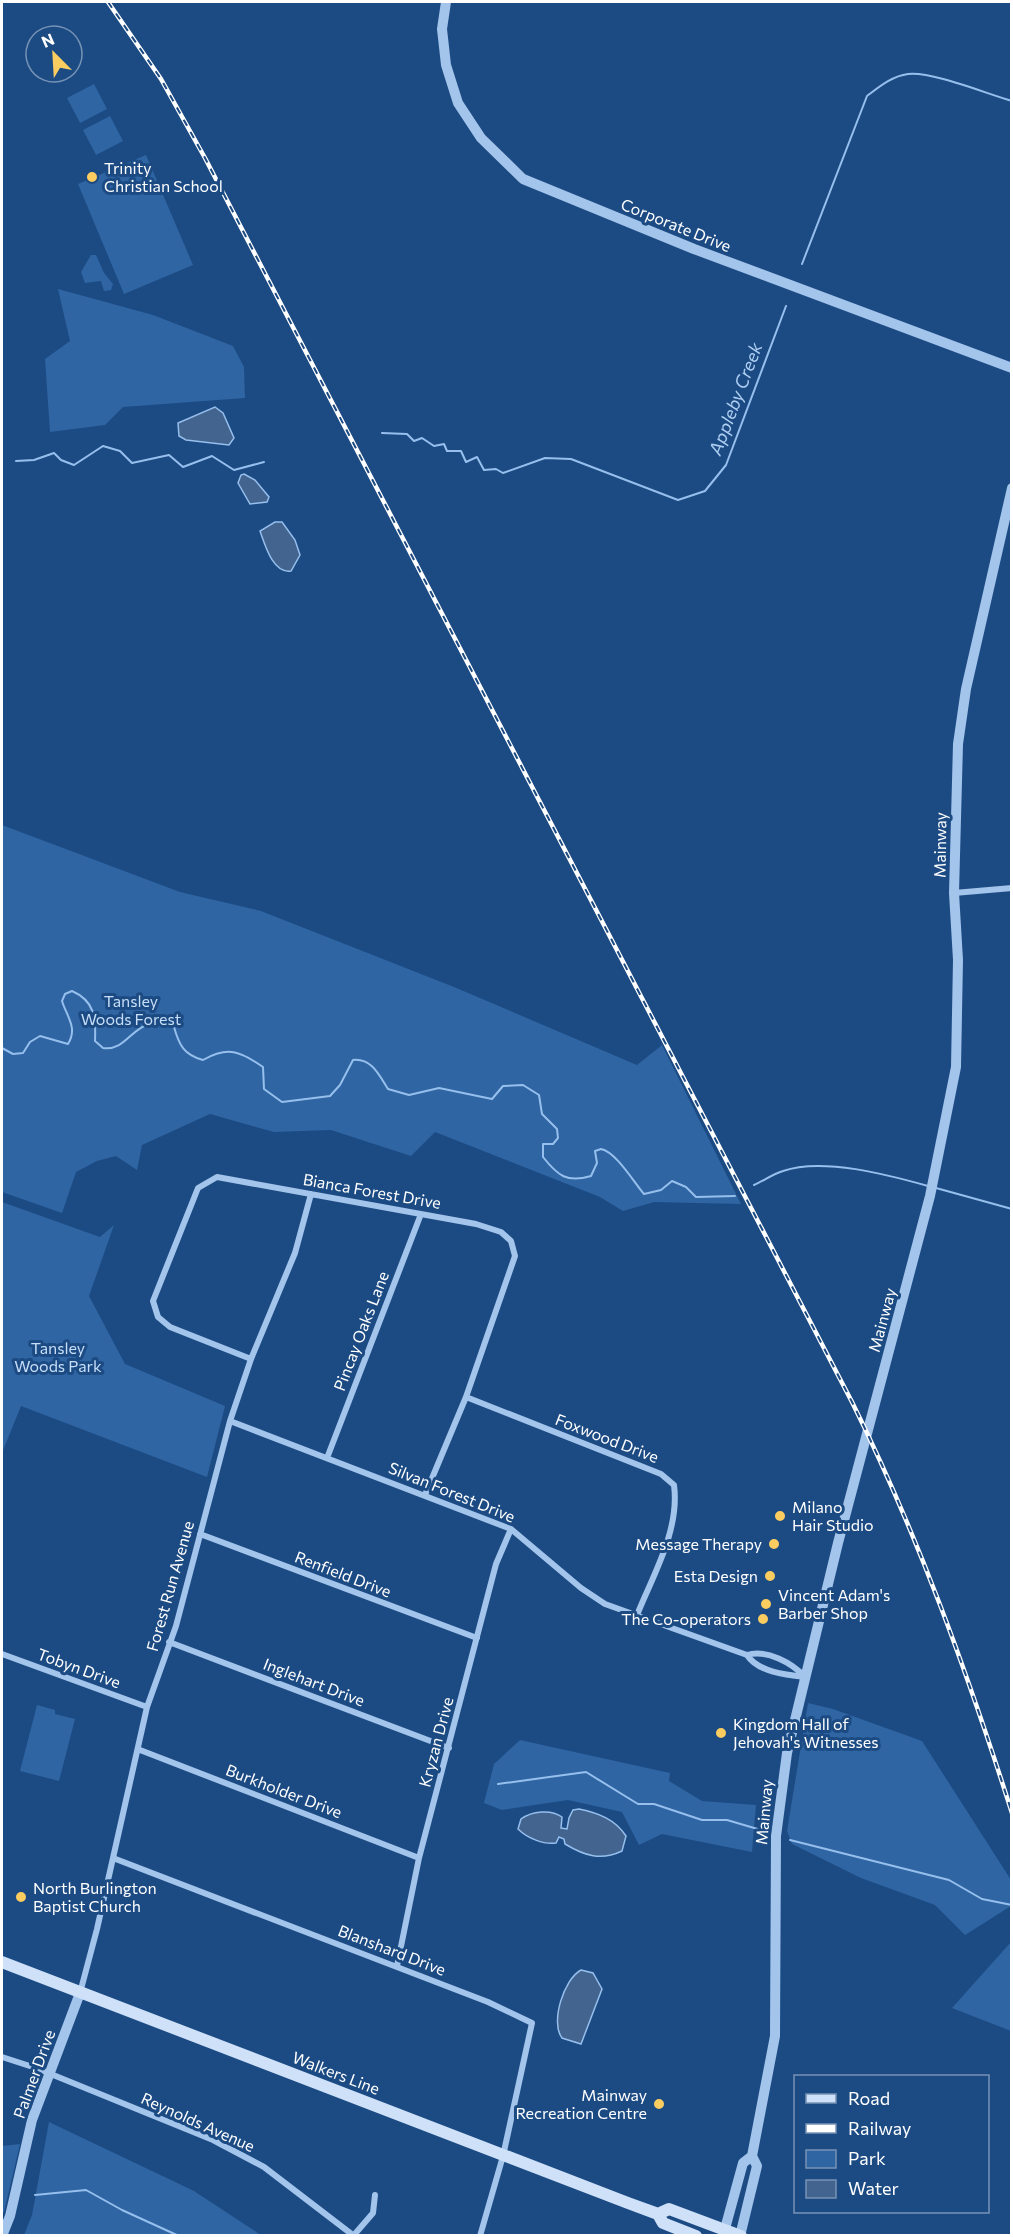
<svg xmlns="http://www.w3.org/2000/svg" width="1013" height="2237" font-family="Commissioner,sans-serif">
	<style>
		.green { fill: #2f65a2 }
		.water { fill: #42648e; stroke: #96bfed; stroke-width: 1.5 }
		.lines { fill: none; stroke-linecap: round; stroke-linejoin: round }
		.stream { stroke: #96bfed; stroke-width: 2 }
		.minor { stroke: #a3c4eb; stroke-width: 6 }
		.tertiary { stroke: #a3c4eb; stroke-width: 10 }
		.secondary { stroke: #cee1f8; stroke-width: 12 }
		.rail-casing { stroke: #fff; stroke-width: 4.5 }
		.rail { stroke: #1c4b84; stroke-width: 2; stroke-dasharray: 7; stroke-linecap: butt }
		.poi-dot { fill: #fbcc60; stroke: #1c4b84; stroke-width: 2 }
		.labels { text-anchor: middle; stroke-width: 6; stroke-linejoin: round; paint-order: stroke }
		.poi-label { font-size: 16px; fill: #fff; stroke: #1c4b84; text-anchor: start }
		.street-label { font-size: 16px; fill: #fff; stroke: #1c4b84 }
		.park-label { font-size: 16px; fill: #c7def8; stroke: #1c4b84 }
		.water-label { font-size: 18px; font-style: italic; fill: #aecef2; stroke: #1c4b84 }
	</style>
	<rect width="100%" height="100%" fill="#1c4b84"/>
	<path class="green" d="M94,84L107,109L80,123L67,98Z
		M110,116L123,141L96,155L83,130Z
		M146,155L193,265L124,294L78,184Z
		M91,255H96L104,273L113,284L111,290L104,291L101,281L85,283L81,272Z
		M58,289L153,315L233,346L244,367L245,398L123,407L105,425L50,432L45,359L70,341Z
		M2,825L180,892L261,911L454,987L637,1065L662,1045L741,1204L654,1202L623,1211L600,1197L435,1132L411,1156L331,1130L274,1132L210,1114L142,1145L137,1170L116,1156L97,1161L76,1172L62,1213L2,1192Z
		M2,1202L100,1237L114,1225L89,1296L125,1364L225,1406L207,1477L21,1406L2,1453Z
		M808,1703L833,1709L922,1741L1011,1880V1906L965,1935L935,1905L861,1878L792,1844L787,1831Z
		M37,1705L55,1710V1714L75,1719L59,1781L20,1771Z
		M520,1740L670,1773L669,1781L702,1801L756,1805L752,1852L662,1834L639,1845L622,1812L568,1800L502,1810L484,1803L494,1764Z
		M1011,1942V2031L952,2008Z
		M49,2122L194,2191L261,2235H24L32,2215Z
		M20,2144L4,2212H2V2146Z"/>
	<path class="water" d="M215,407L223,413L234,438L229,445L186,440L179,436L178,423Z
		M244,474L255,480L269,497L267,502L250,504L238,483L241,475Z
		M275,522H282L295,540L300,555L291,571C273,574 265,545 260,531Z
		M579,1809C598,1813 615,1819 626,1836L622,1851C601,1861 585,1856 565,1844L564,1839L559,1837L556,1843C544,1845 527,1838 518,1829L521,1819C532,1811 551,1809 562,1817L561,1828L567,1829L569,1818L573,1810Z
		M581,1970L593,1973L602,1989L581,2044L562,2038C550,2022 564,1979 581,1970Z"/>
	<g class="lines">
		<path class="stream" d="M802,264L867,96C879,87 892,76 908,74C931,71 987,94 1012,101
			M382,433L407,434L414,441L422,438L434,446L444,444L447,451H461L466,462L477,457L484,470L496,469L503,473L545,458L571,459L678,500L705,491L726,465L786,306
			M16,461L34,460L54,453L61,460L74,465L103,446L120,451L132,463L169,455L183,467L212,456L234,470L264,462
			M2,1048L13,1054L23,1053L30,1042L40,1036L68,1044C78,1028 67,1017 62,1001L65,994L72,991C95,1001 96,1018 95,1041L103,1048C124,1051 131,1029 149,1024C156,1022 166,1026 174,1027C179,1045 184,1055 203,1060C228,1046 240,1051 263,1067L264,1089L282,1102L330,1096L340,1085L353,1060C372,1058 379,1075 388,1089L409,1095L439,1088L492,1099L503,1086L523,1085L539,1095L542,1114L557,1129L558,1138L553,1144H543V1157C558,1176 567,1183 591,1176L597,1163L595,1151L601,1149C616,1152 633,1181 644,1194L661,1190L672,1181L686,1187L696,1197L735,1196
			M754,1185C763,1181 773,1174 783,1171C822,1157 889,1175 928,1186
			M936,1188L1012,1209
			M498,1784L586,1772L638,1804H654L702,1820H727L761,1830
			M790,1840L949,1880L982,1899L1012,1905
			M35,2195L86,2190L122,2210L179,2236"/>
		<path class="minor" d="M954,893L1012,888
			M251,1359L170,1327L158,1317L153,1301L198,1188L217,1177L476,1224L501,1232L511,1241L515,1256L466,1397L425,1495
			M466,1397L661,1474L674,1485C680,1530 653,1575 637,1615
			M230,1421L511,1529L581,1588L605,1604L747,1655C767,1649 792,1663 805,1677
			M327,1458L421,1214
			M200,1534L477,1638
			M169,1642L449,1748
			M2,1654L147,1707
			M747,1655C758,1672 786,1675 805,1677
			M140,1750L419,1858
			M113,1858L488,2002L532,2023L503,2156L480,2236
			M397,1966L419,1858L496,1564L511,1529
			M80,1993L97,1929L147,1707L176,1626L230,1421L251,1359L295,1253L311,1194
			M2,2057L36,2068L213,2140L264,2167L354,2236
			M354,2235L373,2213L375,2195"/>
		<path class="tertiary" d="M446,2L442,29L446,65L458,103L481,138L523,179L694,249L1012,368
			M2,2236L10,2216L32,2120L80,1993
			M723,2236L743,2163L752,2156L775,2036L776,1836L787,1753L838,1543L930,1196L956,1067L958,960L954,893L958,744L966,689L1012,488
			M740,2236L757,2166L752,2156"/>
		<path class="secondary" d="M2,1962L628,2203L658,2214L669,2209L741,2236
			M658,2214L663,2223L696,2236"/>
		<g class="rail-casing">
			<path id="rail" d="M108,2L161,79L205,158L852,1402C918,1535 967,1672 1012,1813"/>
		</g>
		<use href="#rail" class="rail"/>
	</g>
	<g class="poi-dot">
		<circle cx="92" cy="177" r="6"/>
		<circle cx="780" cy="1516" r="6"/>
		<circle cx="774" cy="1544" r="6"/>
		<circle cx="770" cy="1576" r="6"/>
		<circle cx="766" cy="1604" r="6"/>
		<circle cx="763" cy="1619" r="6"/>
		<circle cx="721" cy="1733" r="6"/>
		<circle cx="21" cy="1897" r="6"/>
		<circle cx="659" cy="2104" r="6"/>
	</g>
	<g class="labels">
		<g class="poi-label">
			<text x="104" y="174">Trinity<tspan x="104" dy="18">Christian School</tspan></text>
			<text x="792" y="1513">Milano<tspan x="792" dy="18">Hair Studio</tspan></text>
			<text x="762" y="1550" text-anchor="end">Message Therapy</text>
			<text x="758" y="1582" text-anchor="end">Esta Design</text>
			<text x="778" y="1601">Vincent Adam's<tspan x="778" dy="18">Barber Shop</tspan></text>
			<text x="751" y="1625" text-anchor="end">The Co-operators</text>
			<text x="733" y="1730">Kingdom Hall of<tspan x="733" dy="18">Jehovah's Witnesses</tspan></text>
			<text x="33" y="1894">North Burlington<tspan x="33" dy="18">Baptist Church</tspan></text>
			<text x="647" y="2101" text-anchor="end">Mainway<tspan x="647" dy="18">Recreation Centre</tspan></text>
		</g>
		<g class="street-label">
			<text transform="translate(676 225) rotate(22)" y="6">Corporate Drive</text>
			<text transform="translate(940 845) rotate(-89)" y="6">Mainway</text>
			<text transform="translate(372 1191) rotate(10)" y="6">Bianca Forest Drive</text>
			<text transform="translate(882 1320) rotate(-75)" y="6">Mainway</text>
			<text transform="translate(361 1331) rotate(-69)" y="6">Pincay Oaks Lane</text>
			<text transform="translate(607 1438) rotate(21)" y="6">Foxwood Drive</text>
			<text transform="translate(452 1492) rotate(22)" y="6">Silvan Forest Drive</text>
			<text transform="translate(343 1574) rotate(21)" y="6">Renfield Drive</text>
			<text transform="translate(170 1586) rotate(-74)" y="6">Forest Run Avenue</text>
			<text transform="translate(79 1668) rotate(20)" y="6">Tobyn Drive</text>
			<text transform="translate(314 1682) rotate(21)" y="6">Inglehart Drive</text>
			<text transform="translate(436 1742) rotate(-75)" y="6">Kryzan Drive</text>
			<text transform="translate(284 1791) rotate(21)" y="6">Burkholder Drive</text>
			<text transform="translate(764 1812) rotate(-85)" y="6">Mainway</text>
			<text transform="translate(392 1950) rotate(21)" y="6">Blanshard Drive</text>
			<text transform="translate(336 2073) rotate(21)" y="6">Walkers Line</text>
			<text transform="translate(34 2074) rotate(-70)" y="6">Palmer Drive</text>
			<text transform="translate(198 2122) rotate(24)" y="6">Reynolds Avenue</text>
		</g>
		<g class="park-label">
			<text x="131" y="1007">Tansley<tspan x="131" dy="18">Woods Forest</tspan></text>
			<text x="58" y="1354">Tansley<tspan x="58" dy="18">Woods Park</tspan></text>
		</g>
		<g class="water-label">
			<text transform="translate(736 399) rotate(-69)" y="6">Appleby Creek</text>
		</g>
	</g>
	<rect width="1013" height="2237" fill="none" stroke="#ffffff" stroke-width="6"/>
	<rect x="794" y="2075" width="195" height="138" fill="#1c4b84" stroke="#7793b5" stroke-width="1.5"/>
	<rect x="806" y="2094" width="30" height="9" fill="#cee1f8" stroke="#7793b5" stroke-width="1.5"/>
	<text x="848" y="2105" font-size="18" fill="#ffffff">Road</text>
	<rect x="806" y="2124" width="30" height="9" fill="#ffffff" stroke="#7793b5" stroke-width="1.5"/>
	<text x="848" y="2135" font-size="18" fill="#ffffff">Railway</text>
	<rect x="806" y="2150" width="30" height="18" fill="#2f65a2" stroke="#7793b5" stroke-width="1.5"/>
	<text x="848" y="2165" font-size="18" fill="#ffffff">Park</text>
	<rect x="806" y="2180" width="30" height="18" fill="#42648e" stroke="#7793b5" stroke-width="1.5"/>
	<text x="848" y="2195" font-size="18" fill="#ffffff">Water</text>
	<g transform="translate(54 54) rotate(336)"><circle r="28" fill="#1c4b84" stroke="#7793b5" stroke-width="1.5"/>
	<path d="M0-4.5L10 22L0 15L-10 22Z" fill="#fbcc60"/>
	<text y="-9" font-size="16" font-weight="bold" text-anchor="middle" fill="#ffffff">N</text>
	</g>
</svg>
